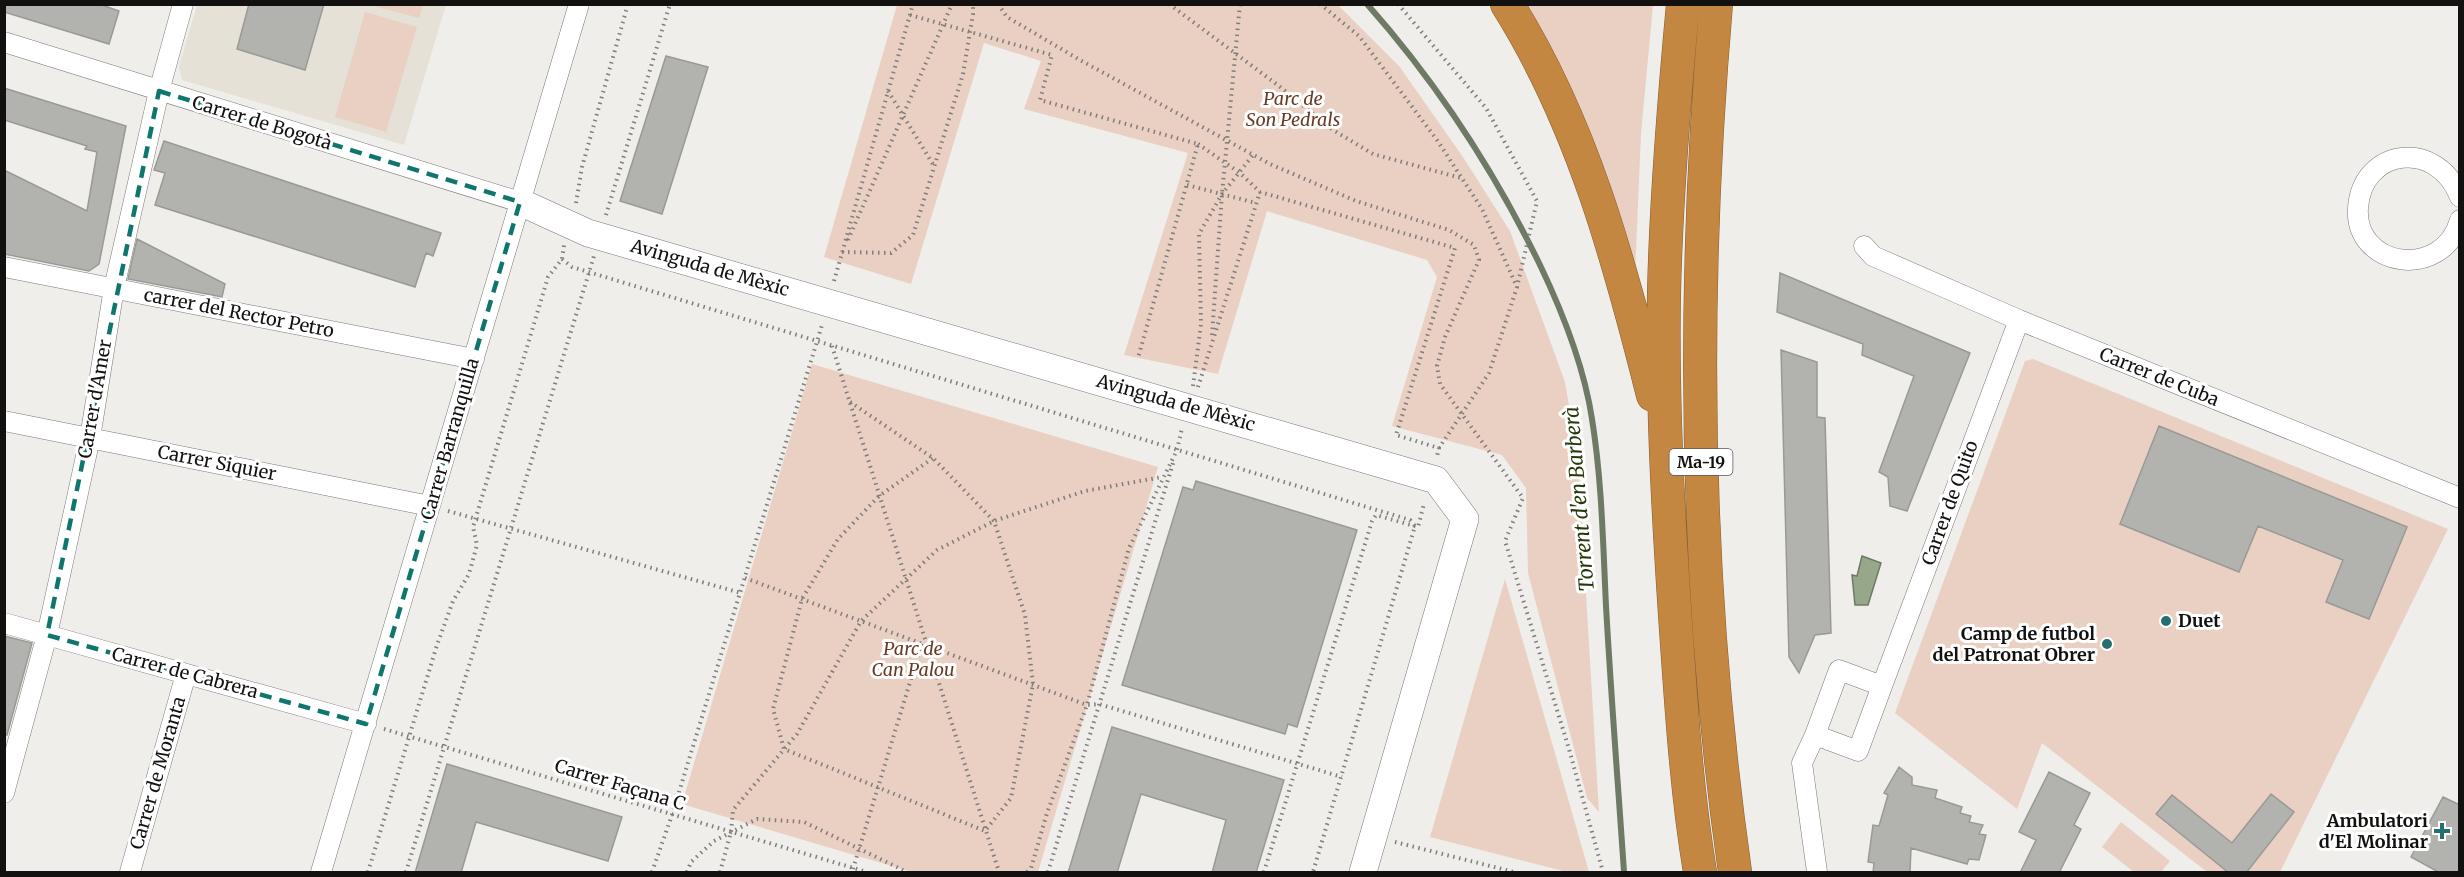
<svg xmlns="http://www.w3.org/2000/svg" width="2464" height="877" font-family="Merriweather,serif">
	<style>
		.built { fill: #e6e1d7 }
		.green { fill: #eacfc3 }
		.water { fill: #97a78a; stroke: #6f7a65; stroke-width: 1.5 }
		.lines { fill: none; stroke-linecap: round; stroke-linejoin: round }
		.stream { stroke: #6f7a65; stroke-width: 6 }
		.building { fill: #b2b2ae; stroke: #999996; stroke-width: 1.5 }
		.street-casing { stroke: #7b7976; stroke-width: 21 }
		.secondary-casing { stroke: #7b7976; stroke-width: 28 }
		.highway-casing { stroke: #855e30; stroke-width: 34 }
		.path { stroke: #7f7e7b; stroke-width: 4; stroke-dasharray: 1.5 4.5; stroke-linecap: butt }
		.street { stroke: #fff; stroke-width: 20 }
		.secondary { stroke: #fff; stroke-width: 27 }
		.highway { stroke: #c38742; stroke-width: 33 }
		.marked { fill: none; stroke: #0f766e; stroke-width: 4.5; stroke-dasharray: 12 8; stroke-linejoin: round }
		.poi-dot { fill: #256f6e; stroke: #fff; stroke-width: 2 }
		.labels { text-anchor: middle; stroke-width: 6; stroke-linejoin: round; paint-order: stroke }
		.shield { fill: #fff; stroke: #595858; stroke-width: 1.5 }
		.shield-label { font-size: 16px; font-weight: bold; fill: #121110 }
		.park-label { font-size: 18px; font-style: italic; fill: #6a3b24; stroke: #fff }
		.street-label { font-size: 18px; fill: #121110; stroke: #fff }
		.poi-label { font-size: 18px; font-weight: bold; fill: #121110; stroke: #fff; text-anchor: end }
		.water-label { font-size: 20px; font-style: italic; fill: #25390a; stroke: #fff }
	</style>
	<rect width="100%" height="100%" fill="#efeeea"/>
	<path class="built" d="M197,5H446L404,145L182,80L179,66Z"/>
	<path class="green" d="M370,5H423L419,18Z
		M897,5H1338L1399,66L1463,157L1510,231L1565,382L1578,459L1599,812L1587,798L1528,573L1526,488L1502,455L1392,426L1437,277L1427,260L1267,211L1218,374L1124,355L1188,153L1024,109L1041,61L984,43L911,284L824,257Z
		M1524,5H1653L1641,134L1635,274Z
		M365,12L417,27L386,132L335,117Z
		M2033,359L2448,529L2280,872H2207L2042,743L2017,809L1895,713L2025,361Z
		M812,364L1158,467L1038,872H912L682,804Z
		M1505,579L1589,872H1567L1430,837Z
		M2121,822L2170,861L2161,872H2134L2102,847Z"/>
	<path class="water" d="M1862,556L1881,563L1868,605H1855L1852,575L1857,576Z"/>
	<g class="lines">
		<path class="stream" d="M1367,4C1437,83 1494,170 1540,265C1563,313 1584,366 1592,419C1602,481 1603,544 1606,606C1611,695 1618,784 1624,872"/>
	</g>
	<path class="building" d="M4,4H99L119,11L109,44L4,12Z
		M249,4H324L305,70L237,49Z
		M666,56L708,67L662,214L620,201Z
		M4,88L126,126L99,264L89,271L4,254V170L87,211L97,152L85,149L87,146L4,120Z
		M164,141L441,233L433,256L426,253L415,287L155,205L165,173L154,170Z
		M137,239L225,284L222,297L128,279Z
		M1780,273L1970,353L1907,511L1890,506L1888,477L1879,472L1914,376L1862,355L1863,344L1777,312Z
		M1781,350L1817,362V417L1825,418L1831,633L1815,635L1799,673L1789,657Z
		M2159,426L2407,527L2369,619L2326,602L2343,560L2258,526L2239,572L2120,524Z
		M1196,481L1357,530L1297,727L1288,724L1285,734L1122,685L1183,487L1193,490Z
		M4,636L32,643L7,735H4Z
		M1112,727L1284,780L1256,873H1212L1226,820L1141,794L1117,873H1068Z
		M447,764L622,817L608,861L476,822L461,873H415Z
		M1899,767L1912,777V785L1937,790L1935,798L1962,807L1960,813L1971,816L1969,822L1983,825L1979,834L1986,835L1979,860L1969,859L1967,864L1911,848L1910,873H1873L1874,863L1868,862L1873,825L1879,826L1888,795L1884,793Z
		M2049,772L2090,793L2074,825L2081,829L2059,873H2020L2036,840L2019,832Z
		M2271,794L2294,812L2246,873H2229L2156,814L2172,795L2232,843Z
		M2443,797L2460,805V873H2440L2411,857Z"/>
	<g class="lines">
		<g class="street-casing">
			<path id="street" d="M4,42L520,202
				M2460,197C2437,138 2362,148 2358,208C2354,268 2443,281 2460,220
				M1864,246L1873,256L2019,320L2460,498
				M4,267L474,359
				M4,421L430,506
				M4,623L366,724
				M1882,686L2019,320
				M1815,735L1858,751L1882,686L1839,670L1815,735L1802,763L1817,872
				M4,793L47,635L90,438L114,288L159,91L183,4
				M130,872L186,674
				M321,872L579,4"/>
		</g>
		<g class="secondary-casing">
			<path id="secondary" d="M520,202L588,233L1436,480L1465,519L1363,872"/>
		</g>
		<g class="highway-casing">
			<path id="highway" d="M1507,4C1582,123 1619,260 1653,395
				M1683,4C1674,101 1666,197 1664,294C1662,401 1668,509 1675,615C1681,701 1686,788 1700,872
				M1716,4C1691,294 1694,584 1735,872"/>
		</g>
		<path class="path" d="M998,4L1007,17L1080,60L1270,164L1356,201L1449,230L1474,245L1479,260L1445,337L1437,366L1440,384L1523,498L1505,541L1569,749L1603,872
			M1169,4L1279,86L1333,130L1373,154L1461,178
			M1320,4L1359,36L1437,140L1482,209L1517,287L1489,373L1439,448
			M1398,4L1486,108L1537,201L1517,287
			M910,15L1052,55L1040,100L1198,144L1138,358
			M888,91L934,166
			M1198,144L1240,173L1260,192L1455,248L1396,435L1439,448L1437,456
			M1187,185L1256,203
			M576,203L582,167L628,4
			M606,215L670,4
			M848,240L952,4
			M842,252L891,253L913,235L963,74L973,14V4
			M562,259L572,267L1410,520L1415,526L1313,872
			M834,281L913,4
			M1212,335L1222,194L1240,4
			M832,346L999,872
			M1193,386L1201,324L1199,234L1222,194L1253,155
			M1198,387L1260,192
			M850,402L933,458L994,521L1025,615L1033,684L1011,798L985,831L784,749L773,709L802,599L838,539L879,496L933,458
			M448,511L741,593
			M745,578L1087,705L1099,704L1342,777
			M384,729L867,872
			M1395,842L1514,872
			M853,869L922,643
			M368,872L437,645L453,601L469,574L477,545L473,527L548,277L562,259L564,245
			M406,872L594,256
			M652,872L672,815L822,325
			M687,872L691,862L714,841L757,819L804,822L907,872
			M720,872L731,832L733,810L797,734L861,621L937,550L994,521L1085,491L1162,477
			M1027,872L1031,868L1047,813L1087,705L1129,548L1177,450L1182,428
			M1048,872L1174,460
			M1264,872L1372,521L1376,515L1418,527L1424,504"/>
		<use href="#street" class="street"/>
		<use href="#secondary" class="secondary"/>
		<use href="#highway" class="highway"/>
	</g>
	<path class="marked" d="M159,91L520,202L366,724L47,635Z"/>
	<g class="poi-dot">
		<circle cx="2166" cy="621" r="6"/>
		<circle cx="2107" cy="644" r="6"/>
		<path d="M2439 822h6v6h6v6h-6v6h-6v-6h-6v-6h6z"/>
	</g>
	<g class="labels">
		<rect class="shield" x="1669.5" y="449" width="63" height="26" rx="4.5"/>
		<g class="shield-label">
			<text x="1701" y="468">Ma-19</text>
		</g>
		<g class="park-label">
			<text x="1293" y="105">Parc de<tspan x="1293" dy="21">Son Pedrals</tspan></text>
			<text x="913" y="655">Parc de<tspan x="913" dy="21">Can Palou</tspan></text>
		</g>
		<g class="street-label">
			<text transform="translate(262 123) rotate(17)" y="6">Carrer de Bogotà</text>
			<text transform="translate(710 268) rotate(16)" y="6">Avinguda de Mèxic</text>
			<text transform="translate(239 313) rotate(11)" y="6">carrer del Rector Petro</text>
			<text transform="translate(2159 377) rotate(22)" y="6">Carrer de Cuba</text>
			<text transform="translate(95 399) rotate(-80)" y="6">Carrer d'Amer</text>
			<text transform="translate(1176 403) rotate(16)" y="6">Avinguda de Mèxic</text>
			<text transform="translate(450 439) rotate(-74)" y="6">Carrer Barranquilla</text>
			<text transform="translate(217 463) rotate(11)" y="6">Carrer Siquier</text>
			<text transform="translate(1950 503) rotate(-70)" y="6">Carrer de Quito</text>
			<text transform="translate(185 673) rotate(15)" y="6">Carrer de Cabrera</text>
			<text transform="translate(158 773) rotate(-74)" y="6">Carrer de Moranta</text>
			<text transform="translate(620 785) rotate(17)" y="6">Carrer Façana C</text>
		</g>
		<g class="poi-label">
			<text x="2178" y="627" text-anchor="start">Duet</text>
			<text x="2095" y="640">Camp de futbol<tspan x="2095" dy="21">del Patronat Obrer</tspan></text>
			<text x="2428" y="827">Ambulatori<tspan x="2428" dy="21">d'El Molinar</tspan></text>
		</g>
		<g class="water-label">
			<text transform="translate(1579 499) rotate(-95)" y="7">Torrent d'en Barberà</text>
		</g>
	</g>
	<rect width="2464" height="877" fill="none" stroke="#121110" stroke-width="12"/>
</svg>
